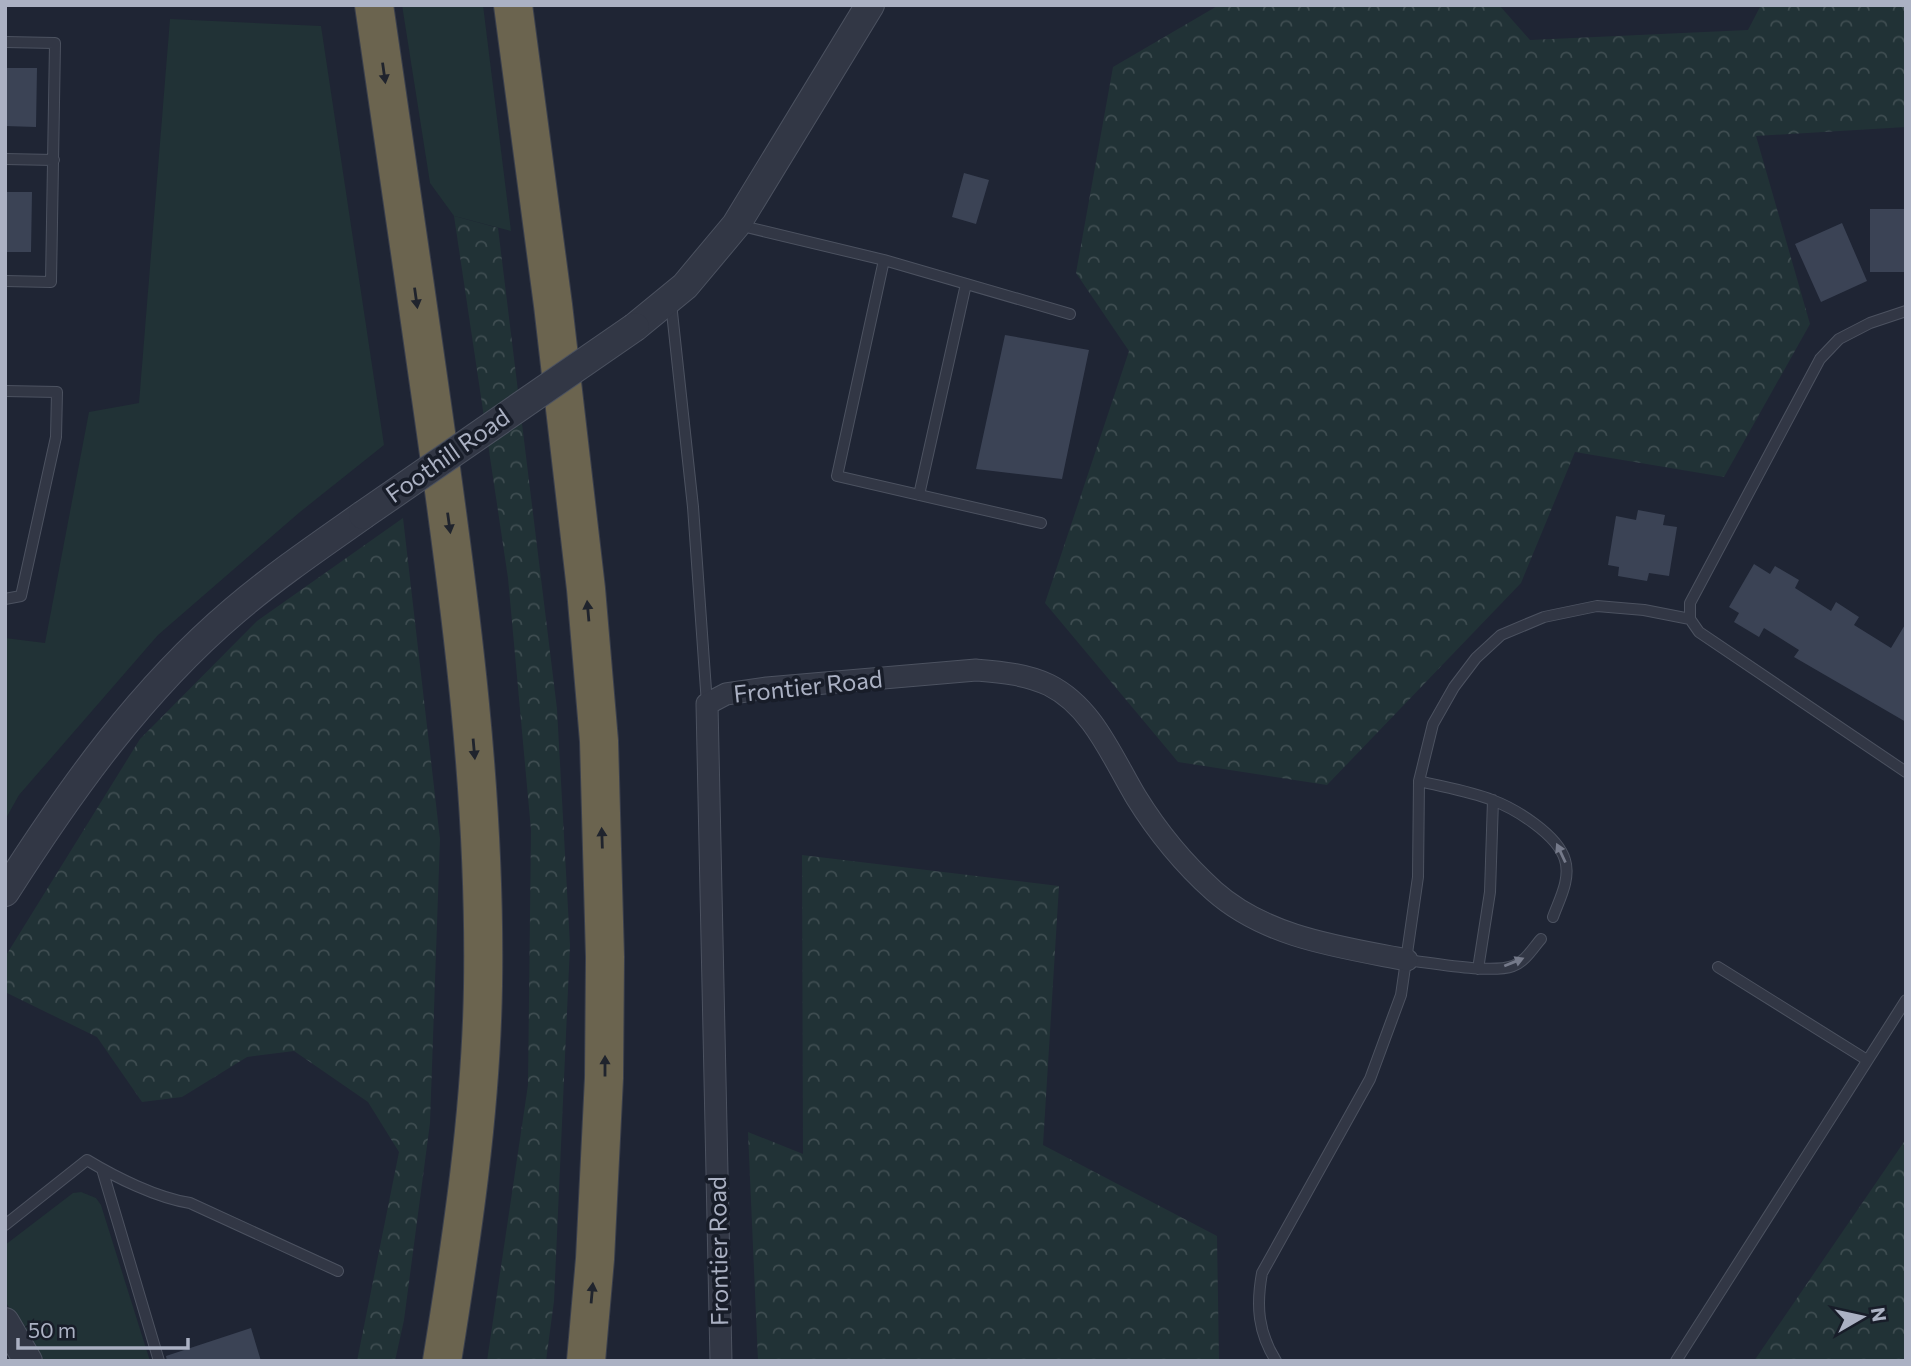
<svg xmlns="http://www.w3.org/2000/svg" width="1911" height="1366" font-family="Commissioner,sans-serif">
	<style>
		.grass { fill: #213236 }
		.forest { fill: url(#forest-crowns) }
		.building { fill: #3b4355 }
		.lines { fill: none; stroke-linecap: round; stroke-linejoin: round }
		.service-casing { stroke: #4c5260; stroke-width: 12 }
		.minor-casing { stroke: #4c5260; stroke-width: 23 }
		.tertiary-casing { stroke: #4c5260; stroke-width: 30 }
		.motorway-casing { stroke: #3a3f4c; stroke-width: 40 }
		.service { stroke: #323745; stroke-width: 10 }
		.minor { stroke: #323745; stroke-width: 21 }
		.tertiary { stroke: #323745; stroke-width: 28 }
		.motorway { stroke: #6b644f; stroke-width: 38 }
		.tertiary-bridge-casing { stroke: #4c5260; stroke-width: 30; stroke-linecap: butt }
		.tertiary-bridge { stroke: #323745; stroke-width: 28 }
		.oneway { fill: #20242d }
		.oneway2 { fill: #757a8a }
		.labels { text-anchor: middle; stroke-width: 7; stroke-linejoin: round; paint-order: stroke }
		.street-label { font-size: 24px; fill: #abb1c3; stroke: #181d29 }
	</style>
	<defs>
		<pattern id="forest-crowns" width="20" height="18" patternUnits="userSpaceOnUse" patternTransform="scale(1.75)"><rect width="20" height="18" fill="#213236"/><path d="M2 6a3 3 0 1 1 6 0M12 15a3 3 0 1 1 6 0" fill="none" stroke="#3f4d51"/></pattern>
	</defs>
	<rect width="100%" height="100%" fill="#1f2534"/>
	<path class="grass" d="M402,5H483L511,231L454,216L430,183Z
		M170,19L321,26L384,445L300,512L158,635L19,795L5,820V638L45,643L89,412L139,403Z
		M81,1192L96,1198L101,1205L150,1361H42L5,1301V1245L73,1193Z"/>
	<path class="forest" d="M1219,5H1499L1530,40L1748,30L1761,5H1906V127L1756,136L1810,324L1724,477L1575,452L1521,583L1327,785L1178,762L1045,603L1129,351L1076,273L1113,67Z
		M454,216L498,228L557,709L570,945L554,1301L546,1361H487L528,1085L531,830L508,578Z
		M403,518L440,839L430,1123L404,1320L395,1361H357L399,1152L368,1102L294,1051L247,1057L182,1097L142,1102L97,1037L5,992V957L140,739L257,621Z
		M802,855L1059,886L1043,1145L1217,1236L1219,1361H758L748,1132L803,1154Z
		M1906,1139V1361H1754Z"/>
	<path class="building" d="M5,68H37L36,127L5,126Z
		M964,173L989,180L976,224L952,217Z
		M5,192H32L31,252H5Z
		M1870,209H1906V272H1870Z
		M1842,223L1867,281L1821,302L1795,244Z
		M1005,335L1089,350L1062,479L976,469Z
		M1638,510L1665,515L1663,525L1677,527L1669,576L1649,573L1647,581L1618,576L1619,567L1608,565L1616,516L1636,520Z
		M1754,564L1770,574L1775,566L1799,580L1795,588L1831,611L1836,602L1859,617L1854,625L1891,648L1906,623V722L1794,657L1799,650L1764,628L1759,637L1734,622L1739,613L1729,607Z
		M251,1328L261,1361H167L166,1356Z"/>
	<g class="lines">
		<g class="service-casing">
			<path id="service" d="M5,42L55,43L51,282L5,281
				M5,159L54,160
				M738,225L884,260L837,476L1041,523
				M884,260L1070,314
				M671,303L693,507L707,704
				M1906,311L1870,323L1839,339L1820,359L1690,603V619L1699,632L1906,772
				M5,391L57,392L56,437L21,596L5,599
				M919,495L966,284
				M1419,781C1443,787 1470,791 1492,800C1516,809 1558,835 1565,860C1571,879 1559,900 1553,917
				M1407,960C1433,963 1491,974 1513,966C1525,962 1533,948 1541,939
				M1718,967L1867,1060
				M1478,969L1490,892L1493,800
				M102,1169L159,1361
				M5,1225L87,1160C115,1177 157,1198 190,1203L338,1271
				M1276,1361C1258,1332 1256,1306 1262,1273L1370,1079L1401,995L1418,877L1419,781L1433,724L1454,687L1476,658L1501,635L1544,617L1597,606L1644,610L1690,619
				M1676,1361L1906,1000"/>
		</g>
		<g class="minor-casing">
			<path id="minor" d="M721,1361L707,704L726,694L767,688L976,670C1000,672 1026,674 1049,685C1093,707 1112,757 1136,797C1157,831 1184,864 1214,891C1267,938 1341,947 1407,960"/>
		</g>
		<g class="tertiary-casing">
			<path id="tertiary" d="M635,327L685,286L736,225L870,5
				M5,892C70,790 141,690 234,611C275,576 319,546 363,515
				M5,1322L28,1361"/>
		</g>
		<g class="motorway-casing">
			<path id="motorway" d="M374,5C395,143 414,281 434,419C461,608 486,796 483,986C481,1112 462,1237 442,1361
				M513,5L553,305L586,589L599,741L605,957L604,1078L595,1259L586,1361"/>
		</g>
		<use href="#service" class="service"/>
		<use href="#minor" class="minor"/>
		<use href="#tertiary" class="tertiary"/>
		<use href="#motorway" class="motorway"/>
		<g class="tertiary-bridge-casing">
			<path id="tertiary-bridge" d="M363,515L635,327"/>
		</g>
		<use href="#tertiary-bridge" class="tertiary-bridge"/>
	</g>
	<defs><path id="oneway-solid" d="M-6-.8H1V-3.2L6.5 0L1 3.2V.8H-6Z" transform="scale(1.75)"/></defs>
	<g class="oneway">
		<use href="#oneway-solid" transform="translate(384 73) rotate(82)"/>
		<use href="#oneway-solid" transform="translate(416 298) rotate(82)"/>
		<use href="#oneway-solid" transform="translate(449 523) rotate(82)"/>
		<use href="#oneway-solid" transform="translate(588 611) rotate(-95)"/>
		<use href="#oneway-solid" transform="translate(474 749) rotate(85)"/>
		<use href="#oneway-solid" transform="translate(602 838) rotate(-92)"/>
		<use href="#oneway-solid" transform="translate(605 1066) rotate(-90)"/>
		<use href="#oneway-solid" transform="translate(592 1293) rotate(-85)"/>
	</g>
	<g class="oneway2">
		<use href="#oneway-solid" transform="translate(1561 853) rotate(-115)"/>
		<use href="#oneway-solid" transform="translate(1514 962) rotate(-22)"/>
	</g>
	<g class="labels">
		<g class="street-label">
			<text transform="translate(448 456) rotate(-35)" y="8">Foothill Road</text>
			<text transform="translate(808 687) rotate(-6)" y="8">Frontier Road</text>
			<text transform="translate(719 1251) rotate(-91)" y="8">Frontier Road</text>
		</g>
	</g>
	<rect width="1911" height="1366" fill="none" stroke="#abb1c3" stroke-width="14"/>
	<g transform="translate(1862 1317) rotate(81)" stroke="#181d29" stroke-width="5" paint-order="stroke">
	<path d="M0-5L12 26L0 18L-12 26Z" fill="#abb1c3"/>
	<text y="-10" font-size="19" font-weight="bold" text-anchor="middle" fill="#abb1c3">N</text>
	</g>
	<path d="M18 1338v10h170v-10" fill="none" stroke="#abb1c3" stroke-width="3.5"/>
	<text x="28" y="1338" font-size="21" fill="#abb1c3" stroke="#181d29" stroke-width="5" paint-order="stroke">50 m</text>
</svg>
